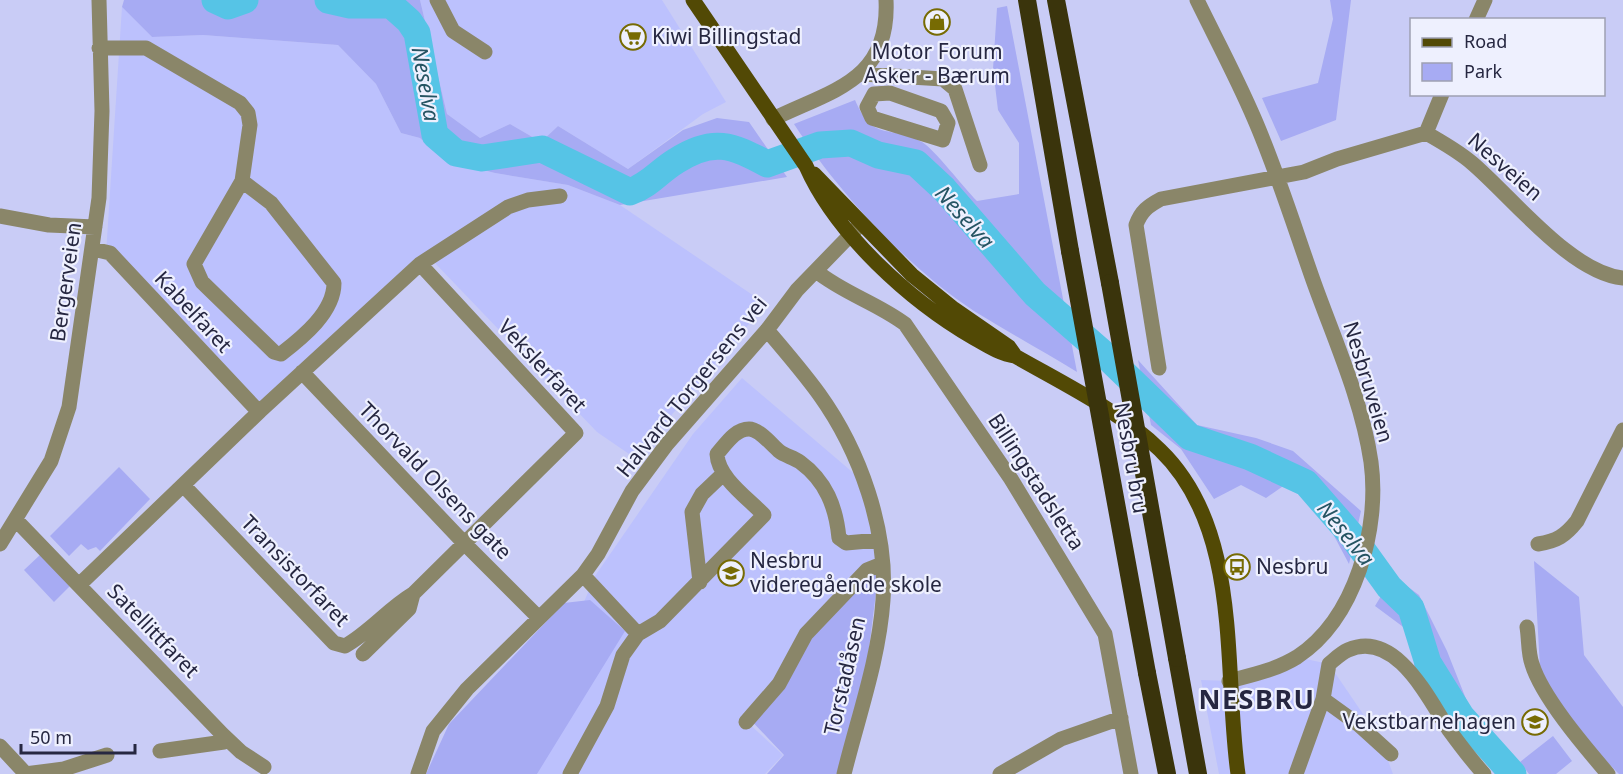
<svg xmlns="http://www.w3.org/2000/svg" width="1623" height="774" font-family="'Noto Sans',sans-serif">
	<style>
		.built { fill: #bcc1fd }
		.green { fill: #a7abf3 }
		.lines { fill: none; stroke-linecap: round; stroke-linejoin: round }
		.river { stroke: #56c4e6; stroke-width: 27 }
		.minor { stroke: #8a8669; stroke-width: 15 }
		.major { stroke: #524905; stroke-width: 15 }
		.highway { stroke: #3a340c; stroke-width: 18 }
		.highway-bridge { stroke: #3a340c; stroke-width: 18 }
		.labels { text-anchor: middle; stroke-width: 4.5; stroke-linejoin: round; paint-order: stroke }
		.poi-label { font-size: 21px; fill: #262741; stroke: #eef0fe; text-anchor: start }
		.street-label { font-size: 21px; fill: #262741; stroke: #eef0fe }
		.water-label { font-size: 22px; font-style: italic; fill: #255463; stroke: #eef0fe }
		.district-label { font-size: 27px; font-weight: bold; letter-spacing: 1.5px; fill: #262741; stroke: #eef0fe }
	</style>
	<rect width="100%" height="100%" fill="#c9ccf6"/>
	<path class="built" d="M420,0H662L726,102L703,114L628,169L558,126L541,142L510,124L480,138L447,114Z
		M122,7L152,37L203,35L338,45L376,84L401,133L420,138L444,160L495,173L568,185L620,205L766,304L663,425L632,456L597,432L433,261L264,415L106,254Z
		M742,378L864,482L882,564L747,722L783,755L765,774H537L543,763L563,651L595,576L693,434Z
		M1296,657L1329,664L1380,739L1393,774H1219L1201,680L1229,681Z"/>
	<path class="green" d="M124,0H420L447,114L480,138L510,124L541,142L558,126L628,169L683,130L717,118L749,122L787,177L620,205L568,185L495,173L444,160L420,138L401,133L376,84L338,45L203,35L152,37L122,7Z
		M1330,0H1351L1336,120L1281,141L1262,98L1318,83L1333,19Z
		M1007,6L1077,372C1043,351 1008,332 974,311C906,266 838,192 794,124L855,100C873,143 890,124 922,142C934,149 965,189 977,201L1019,194V143L998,110L993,69L997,8Z
		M1138,360L1197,425L1256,438L1293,451L1361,511L1349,564C1333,534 1318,501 1289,482L1266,498L1241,485L1214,499L1181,449L1151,425Z
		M119,467L150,499L100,551L96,547L88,550L81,544L69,556L50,536Z
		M41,554L71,585L54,602L24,570Z
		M880,560L867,665L843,774H767L784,755L747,716L806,633Z
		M1534,561L1579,597L1584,655L1623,707V774H1619L1581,736L1551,696L1540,668Z
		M1393,576L1419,595L1447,651L1470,709L1486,734L1524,774H1495L1425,686L1414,666L1415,658L1406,629L1375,606Z
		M590,600L625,631L537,774H426L449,724L564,603Z
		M1553,736L1572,761L1556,774H1529L1520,762Z"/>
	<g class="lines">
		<path class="river" d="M215,0L228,6L245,0
			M328,0L350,5H391L409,21L417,33L435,135L456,153L482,158L542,149L630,192C651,184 658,172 676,161C713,137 732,145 767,164L820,145L851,143L878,155L916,163L944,189L1035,294L1105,355L1190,437L1250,457L1306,483L1353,537L1389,587L1411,608L1428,663L1461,716L1513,774"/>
		<path class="minor" d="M437,0L453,31L485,52
			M1197,0C1216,39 1237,78 1254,118C1277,171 1294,226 1313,280C1334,339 1362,400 1371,462C1380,528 1356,618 1297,657C1276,670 1252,675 1229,681
			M1476,20L1485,0
			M99,48H146L240,103L248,113L250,125L242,181L194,264L202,282L274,352L281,354C303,337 334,312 334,283L271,203L242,181
			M862,74L943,79L955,89L980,165
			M890,93L941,111L948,123L943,140L872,118L867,107L874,94Z
			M773,119C832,90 890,81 886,0
			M1426,133L1442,94
			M0,216L49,225L95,227
			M93,249L110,253L259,412
			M816,271C843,293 877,303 905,324L1011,479L1105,634L1131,774
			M767,330C785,351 803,372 819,394C860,451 888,530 883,600C879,659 858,717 844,774
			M1159,368L1136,225C1141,211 1148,206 1161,199L1304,172L1337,159L1426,133C1442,142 1458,151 1472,163C1512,197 1571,273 1623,278
			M302,372L465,544L539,618
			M183,485L334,643L345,646C370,632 388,609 413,594L576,433L420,264
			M16,520L222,734L241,752L264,767
			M0,544L51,461L69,407L99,198L102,111L99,0
			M1538,544C1557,541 1565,536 1577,521L1623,430
			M700,582L692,512L702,494L723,474
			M79,585L260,411L420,264L508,207L528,200L560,196
			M1527,627C1529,639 1528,653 1532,664C1542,697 1585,747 1608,774
			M638,634L660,621L764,515C748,498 718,478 717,454C726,444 735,429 749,429C759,429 771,444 779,451C785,456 793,457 800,462C826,481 836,507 839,538L846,543L879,540
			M363,654L409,609L413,594
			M1323,699L1359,725L1391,754
			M746,722L779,684L806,634L867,570L882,564
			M0,746L26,774
			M160,751L224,742L227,739
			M25,774L64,769L107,755
			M418,774L433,731L467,689L583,575L598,554L632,491L667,444L767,330L797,290L859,226
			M570,774L607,706L623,655L638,634L583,575
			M1000,774L1061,739L1121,718
			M1296,774L1323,699L1329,664C1335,659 1341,653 1348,650C1396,629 1429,700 1449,730C1460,745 1471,760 1484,774"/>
		<path class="major" d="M693,0L806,166C836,234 910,301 974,338C988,346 1000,354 1015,356C1064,384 1120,411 1160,450C1243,530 1223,669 1238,774
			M814,174L912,275L954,309L1009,347L1014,354"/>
		<path class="highway" d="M1027,0L1070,251
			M1056,0L1110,283
			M1177,658L1198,774
			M1147,673L1167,774"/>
		<path class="highway-bridge" d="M1070,251L1147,673
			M1110,283L1177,658"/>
	</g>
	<defs>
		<g id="shop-ring" transform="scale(1.35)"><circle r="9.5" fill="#eef0fe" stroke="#776b03" stroke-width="1.5"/><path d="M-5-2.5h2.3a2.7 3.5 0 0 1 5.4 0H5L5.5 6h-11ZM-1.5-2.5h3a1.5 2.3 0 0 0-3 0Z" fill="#776b03"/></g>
		<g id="supermarket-ring" transform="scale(1.35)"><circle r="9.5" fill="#eef0fe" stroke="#776b03" stroke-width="1.5"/><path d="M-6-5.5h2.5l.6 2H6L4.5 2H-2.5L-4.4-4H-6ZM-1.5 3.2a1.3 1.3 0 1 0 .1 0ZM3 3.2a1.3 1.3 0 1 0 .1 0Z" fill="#776b03"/></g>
		<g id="bus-ring" transform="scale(1.35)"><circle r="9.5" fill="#eef0fe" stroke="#776b03" stroke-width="1.5"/><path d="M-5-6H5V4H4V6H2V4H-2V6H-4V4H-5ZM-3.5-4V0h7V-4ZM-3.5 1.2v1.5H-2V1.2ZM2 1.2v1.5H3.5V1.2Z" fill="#776b03"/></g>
		<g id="school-ring" transform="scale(1.35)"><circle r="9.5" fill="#eef0fe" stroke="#776b03" stroke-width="1.5"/><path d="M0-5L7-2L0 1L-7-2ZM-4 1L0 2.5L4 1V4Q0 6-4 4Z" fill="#776b03"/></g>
	</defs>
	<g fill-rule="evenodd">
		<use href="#shop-ring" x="937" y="22"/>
		<use href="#supermarket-ring" x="633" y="37"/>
		<use href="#bus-ring" x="1237" y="567"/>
		<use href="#school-ring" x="731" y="573"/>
		<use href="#school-ring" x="1535" y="722"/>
	</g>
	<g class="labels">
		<g class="poi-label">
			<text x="652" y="44">Kiwi Billingstad</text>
			<text x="937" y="59" text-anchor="middle">Motor Forum<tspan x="937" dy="24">Asker - Bærum</tspan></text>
			<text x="750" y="568">Nesbru<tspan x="750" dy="24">videregående skole</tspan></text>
			<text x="1256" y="574">Nesbru</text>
			<text x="1516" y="729" text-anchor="end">Vekstbarnehagen</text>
		</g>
		<g class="street-label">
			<text transform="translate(1505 167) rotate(41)" y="7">Nesveien</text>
			<text transform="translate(66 282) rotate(-82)" y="7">Bergerveien</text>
			<text transform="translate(193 312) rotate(47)" y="7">Kabelfaret</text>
			<text transform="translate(542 366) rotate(47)" y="7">Vekslerfaret</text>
			<text transform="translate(1368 382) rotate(73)" y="7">Nesbruveien</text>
			<text transform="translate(692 387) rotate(-51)" y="7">Halvard Torgersens vei</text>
			<text transform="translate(1131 458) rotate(80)" y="7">Nesbru bru</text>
			<text transform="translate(435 481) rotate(46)" y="7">Thorvald Olsens gate</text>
			<text transform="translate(1036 482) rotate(57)" y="7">Billingstadsletta</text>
			<text transform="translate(295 571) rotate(46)" y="7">Transistorfaret</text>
			<text transform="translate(153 631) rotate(46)" y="7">Satellittfaret</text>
			<text transform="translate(845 676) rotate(-77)" y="7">Torstadåsen</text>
		</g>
		<g class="water-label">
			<text transform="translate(426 84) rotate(80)" y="8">Neselva</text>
			<text transform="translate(965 217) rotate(48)" y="8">Neselva</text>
			<text transform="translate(1346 533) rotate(51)" y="8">Neselva</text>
		</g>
		<g class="district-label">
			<text x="1257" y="709">NESBRU</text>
		</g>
	</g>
	<rect x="1410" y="18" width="195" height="78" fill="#eef0fe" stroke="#9ea0b2" stroke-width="1.5"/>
	<rect x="1422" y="38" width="30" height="9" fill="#524905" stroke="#9ea0b2" stroke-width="1.5"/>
	<text x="1464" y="48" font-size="18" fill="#262741">Road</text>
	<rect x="1422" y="63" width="30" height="18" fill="#a7abf3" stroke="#9ea0b2" stroke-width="1.5"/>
	<text x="1464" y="78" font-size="18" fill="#262741">Park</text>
	<path d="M21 744v9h114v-9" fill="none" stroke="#262741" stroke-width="3"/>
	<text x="30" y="744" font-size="18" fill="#262741" stroke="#eef0fe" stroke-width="4.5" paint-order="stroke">50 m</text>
</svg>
